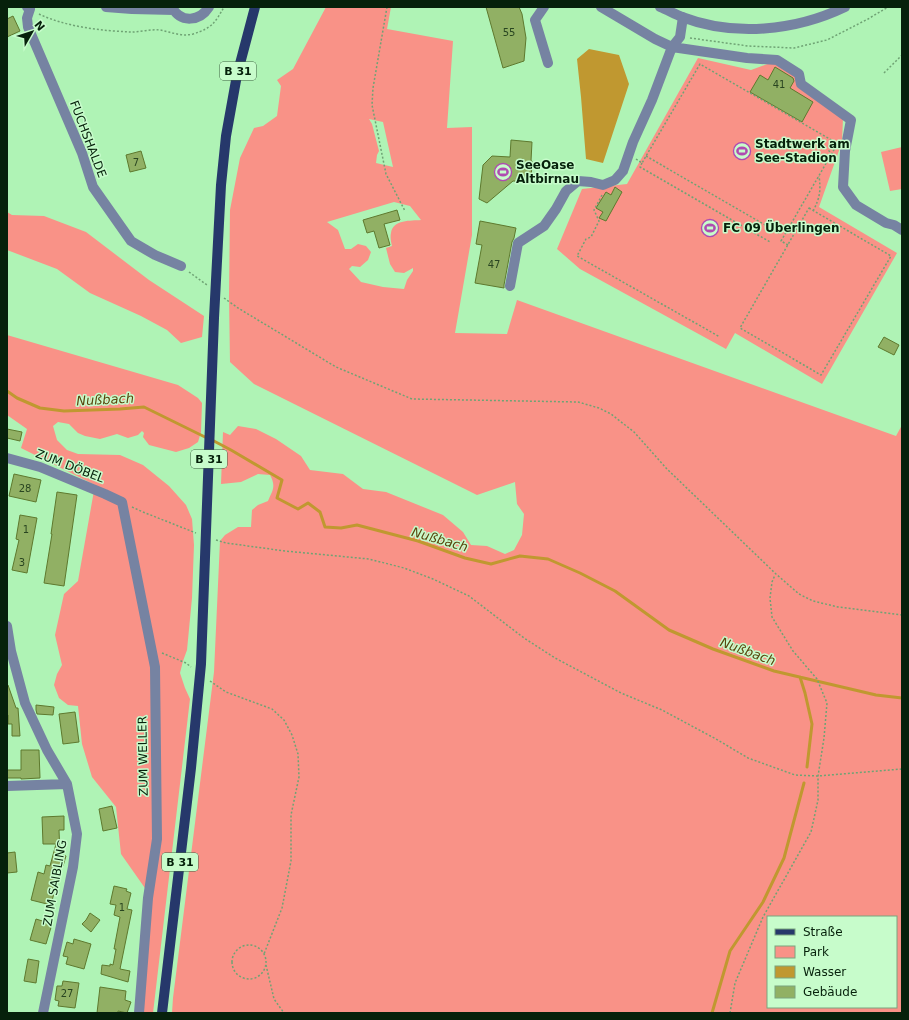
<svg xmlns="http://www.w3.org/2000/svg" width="909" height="1020" font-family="'DejaVu Sans',sans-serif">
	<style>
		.green { fill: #f99287; fill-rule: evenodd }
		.water { fill: #c09830 }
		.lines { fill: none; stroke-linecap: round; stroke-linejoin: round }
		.stream { stroke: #c09830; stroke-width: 3 }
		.building { fill: #91b064; stroke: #5e792e }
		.path { stroke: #6fa374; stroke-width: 1.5; stroke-dasharray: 2 2; stroke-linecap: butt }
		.minor { stroke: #7683a2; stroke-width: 10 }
		.major { stroke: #26386b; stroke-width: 10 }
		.labels { text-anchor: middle; stroke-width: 3; stroke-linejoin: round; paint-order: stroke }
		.number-label { font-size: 10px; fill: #294521 }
		.shield { fill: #c7fccb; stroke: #406345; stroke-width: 1 }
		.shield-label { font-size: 11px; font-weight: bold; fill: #06210b }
		.street-label { font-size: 12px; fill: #06210b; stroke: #c7fccb }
		.poi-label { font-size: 12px; font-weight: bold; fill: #06210b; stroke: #c7fccb; text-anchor: start }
		.water-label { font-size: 13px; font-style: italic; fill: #5a450e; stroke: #c7fccb }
	</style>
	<rect width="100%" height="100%" fill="#aff3b5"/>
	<path class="green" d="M326,7H391L387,29L453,41L447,128L472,127V235L455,333L507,334L517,300L896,436L902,425V1013H172L173,998L214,672L220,541L225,535L238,527H251L252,510L258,505L268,501C273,490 276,486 270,475L258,474L241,482L221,484L223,432L230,435L238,426L256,429L276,439L301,456L310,470L343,474L363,489L386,492L443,515L463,532L471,545L487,546L505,554L514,550L522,535L524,514L517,504L515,482L477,495L254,384L230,362L229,297L230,210L240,158L254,128L263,126L277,116L281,86L277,80L293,69ZM369,119L383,122L393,167L376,163L377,155L379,151L372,124ZM394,202L410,206L421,220C411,221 393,219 391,233C390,237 391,242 392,246L386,248L390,264L395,272L404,273L413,268V271L407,280L404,289L383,287L361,282L349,269L352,266L360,267L368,260L371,252L366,246L358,244L351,249H345L338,230L327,222ZM768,917H896V1007H768Z
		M698,58L751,70L773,62L797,76L843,118L842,142L819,207L897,253L822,384L735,333L726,349L580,269L557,249L582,189L627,184Z
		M902,147V189L890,191L881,152Z
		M7,212L12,215L44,216L86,232L149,280L204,316L202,337L181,343L167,330L141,316L90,293L57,269L7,250Z
		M7,335L178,385L198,398L202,403L201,432L198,442L189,448L176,452L149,445L143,437L144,433L142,431L138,435L128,438L117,434L100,439L85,436L78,433L69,424L58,422L53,426L57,440L67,450L78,454L120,455L143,465L169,486L186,505L192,519L194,545L192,598L187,650L183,661L180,673L185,688L190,699L153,1013H141L147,891L121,854L116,807L92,777L82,744L78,706L68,705L59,698L54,685L57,674L62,665L55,635L64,594L78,581L95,485L21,448L27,429L7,415Z"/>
	<path class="water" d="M589,49L619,55L629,84L603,163L586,159L581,97L577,59Z"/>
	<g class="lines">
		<path class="stream" d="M7,391L17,398L40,408L64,411L120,409L144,407L207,438
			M212,440L231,450L282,480L277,498L298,509L308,503L320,512L325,527L341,528L357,525L418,541L465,558L491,564L520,556L548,559L580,573L615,591L669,630L713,649L774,671L876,695L902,698
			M800,677L805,693L812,724L807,767
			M712,1013L730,951L763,902L784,858L804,783"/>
	</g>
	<path class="building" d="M486,7H519L522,14L526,38L524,61L503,68Z
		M13,16L20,31L7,37V19Z
		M775,67L793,78L794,81L790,88L813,102L802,122L750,92L760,75L768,80Z
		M511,140L532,142L531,161H532L531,182L513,181L487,203L479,199L483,165L492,156L510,157Z
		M141,151L146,168L130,172L126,155Z
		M615,187L622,192L606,221L599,218L603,212L596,208L606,192L611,195Z
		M397,210L400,220L384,224L390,245L379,248L374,231L367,233L363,220Z
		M480,221L516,228L514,238L512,242L504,285V288L475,283L482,245L476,244Z
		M884,337L899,345L894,355L878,347Z
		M7,429L22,432L20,441L7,438Z
		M14,474L41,480L36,502L9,496Z
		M57,492L77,495L64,586L44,583L52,534H51Z
		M20,515L37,518L27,573L12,570L19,540L16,539Z
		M8,685L16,708H18L20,736H12V724H8V715H7V686Z
		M36,705L54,707L53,715L37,714L36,710Z
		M75,712L79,742L63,744L59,714Z
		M21,750H39L40,778L21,779V778H7V770H21Z
		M112,806L117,828L103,831L99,809Z
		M64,816V830H59L60,854L66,856L63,866H62L60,878L58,877L51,905L31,900L38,872L44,874L46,865L50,866L56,844H43L42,817Z
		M15,852L17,872L7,873V853Z
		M114,886L127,889L126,891L131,893L127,909L132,910L120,969L130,971L128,982L101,974L102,965L110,966V964L113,965L116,949H114L120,917L114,915L116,905L110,904Z
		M90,913L100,920L91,932L82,924L86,920Z
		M36,919L52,924L46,944L30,940Z
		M74,939L91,944L84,969L66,964L68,957L63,956L67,942L73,944Z
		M28,959L39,961L36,983L24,981Z
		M63,981L79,983L75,1008L58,1006L59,1001L55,1000L57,986H62Z
		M100,987L126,991L125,1000L131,1002L127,1013L118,1011V1013H97Z"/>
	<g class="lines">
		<path class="path" d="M387,7L373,88L372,105L386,174L405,211
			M39,14C66,27 103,31 132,32C141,32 151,29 160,30C171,32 182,37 193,34C212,28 215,23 224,7
			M690,38L748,46L794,48L827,40L868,19L888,7
			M884,73L902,55
			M646,156L779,233
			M636,159L642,163L700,64L835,142L829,151L832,153
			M642,163L640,167L770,242
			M602,195L594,210L599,221L591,237L586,239L577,256L720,337
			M809,208L891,256L821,375L740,328Z
			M813,211C820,198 821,190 819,176
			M788,245L781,241L835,148
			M189,272L207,285
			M224,298L238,308L336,367L412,399L578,402L599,408L611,414L634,432L667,469L776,574L799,594L813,601L838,607L902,615
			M132,507L143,512L196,533
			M216,540L226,543L285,551L369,559L404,568L433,579L469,596L524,638L555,658L621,693L662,710L716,739L748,758L795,775L818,776L902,769
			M162,653L186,663L191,667
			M210,681L226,692L272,709L284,720L292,735L298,754L299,777L291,815V861L282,908L264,954
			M232 962a17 17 0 1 1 34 0a17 17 0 1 1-34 0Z
			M266,965L274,999L284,1013
			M730,1013L735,983L763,917L811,832L818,800V776L824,738L827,703L817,679L793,651L772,617L770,598L772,582L775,575"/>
		<path class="minor" d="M27,7L30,9L27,18L28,27L82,153L93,187L131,241L155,255L181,266
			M106,7L132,9L174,10
			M172,7C181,24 200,21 209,7
			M544,7L535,20L548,63
			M601,7L655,39L672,47L747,58L777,60L799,74L801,84L851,120L845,151L843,187L856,205L886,223L894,225L902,230
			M660,7C667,10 675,14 682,17C734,37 795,31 845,7
			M510,286L518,243L544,226L556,209L566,191L578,181L591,182L603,185L615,180L623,171L633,142L652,100L672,47L680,37L683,17
			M7,458L40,467L105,494L122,502L155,667L157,839L148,898L139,1013
			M7,626L11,651L25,703L47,750L67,784L77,834L73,867L43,1013
			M7,786L67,784"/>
		<path class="major" d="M162,1013L191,768L201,664L214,318L221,185L226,136L237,75L255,7"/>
	</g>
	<defs>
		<g id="stadium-ring" transform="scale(0.9)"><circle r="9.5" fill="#c7fccb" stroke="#af4bb1" stroke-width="1.5"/><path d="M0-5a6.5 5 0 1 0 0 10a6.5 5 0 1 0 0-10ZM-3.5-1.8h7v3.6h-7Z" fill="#af4bb1"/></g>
	</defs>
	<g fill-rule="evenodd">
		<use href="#stadium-ring" x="742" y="151"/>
		<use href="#stadium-ring" x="503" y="172"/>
		<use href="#stadium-ring" x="710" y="228"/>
	</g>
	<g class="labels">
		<g class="number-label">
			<text x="509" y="36">55</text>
			<text x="779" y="88">41</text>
			<text x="136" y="166">7</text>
			<text x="494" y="268">47</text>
			<text x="25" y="492">28</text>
			<text x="26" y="533">1</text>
			<text x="22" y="566">3</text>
			<text x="122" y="911">1</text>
			<text x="67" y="997">27</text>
		</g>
		<g class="shield">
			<rect x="220" y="62" width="36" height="18" rx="3"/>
			<rect x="191" y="450" width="36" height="18" rx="3"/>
			<rect x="162" y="853" width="36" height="18" rx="3"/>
		</g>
		<g class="shield-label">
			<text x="238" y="75">B 31</text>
			<text x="209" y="463">B 31</text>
			<text x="180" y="866">B 31</text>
		</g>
		<g class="street-label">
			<text transform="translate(88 139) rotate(69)" y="4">FUCHSHALDE</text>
			<text transform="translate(70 466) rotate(21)" y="4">ZUM DÖBEL</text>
			<text transform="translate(143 756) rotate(-91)" y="4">ZUM WELLER</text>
			<text transform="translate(55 883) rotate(-80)" y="4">ZUM SAIBLING</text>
		</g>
		<g class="poi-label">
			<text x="755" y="148">Stadtwerk am<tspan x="755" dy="14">See-Stadion</tspan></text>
			<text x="516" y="169">SeeOase<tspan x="516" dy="14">Altbirnau</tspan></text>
			<text x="723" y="232">FC 09 Überlingen</text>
		</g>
		<g class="water-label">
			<text transform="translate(105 399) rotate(-3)" y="5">Nußbach</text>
			<text transform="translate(440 539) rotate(16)" y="5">Nußbach</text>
			<text transform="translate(748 651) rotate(20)" y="5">Nußbach</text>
		</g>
	</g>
	<rect width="909" height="1020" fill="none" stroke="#06210b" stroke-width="16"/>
	<rect x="767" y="916" width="130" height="92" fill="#c7fccb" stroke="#7aa47e"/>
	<rect x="775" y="929" width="20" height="6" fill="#26386b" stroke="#7aa47e"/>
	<text x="803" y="936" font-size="12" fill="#06210b">Straße</text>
	<rect x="775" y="946" width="20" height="12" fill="#f99287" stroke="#7aa47e"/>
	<text x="803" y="956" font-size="12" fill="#06210b">Park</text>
	<rect x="775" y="966" width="20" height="12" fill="#c09830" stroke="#7aa47e"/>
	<text x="803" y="976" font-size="12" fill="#06210b">Wasser</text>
	<rect x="775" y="986" width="20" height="12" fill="#91b064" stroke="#7aa47e"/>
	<text x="803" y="996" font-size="12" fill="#06210b">Gebäude</text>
	<g transform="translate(32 32) rotate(51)" stroke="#c7fccb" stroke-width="3" paint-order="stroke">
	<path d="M0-3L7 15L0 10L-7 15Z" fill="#06210b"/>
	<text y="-6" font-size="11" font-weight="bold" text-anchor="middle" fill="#06210b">N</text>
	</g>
</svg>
